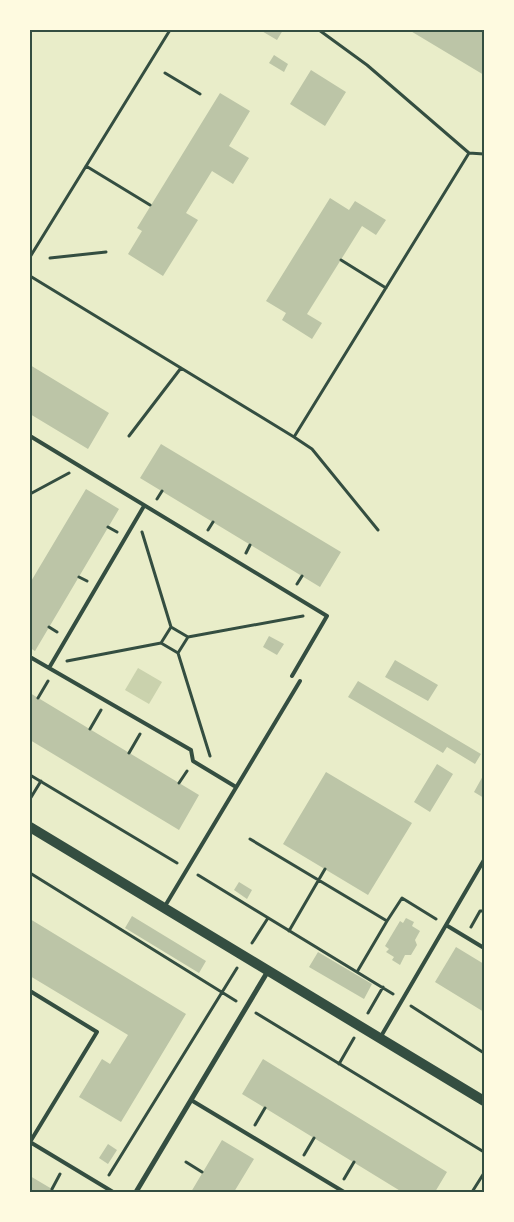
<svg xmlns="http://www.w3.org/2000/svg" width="514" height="1222" font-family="Montserrat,sans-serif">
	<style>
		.green { fill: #cad2ad }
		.building { fill: #bcc5a7 }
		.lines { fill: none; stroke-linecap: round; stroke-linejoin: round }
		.path { stroke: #344e41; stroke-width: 3 }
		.service { stroke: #344e41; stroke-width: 4 }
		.minor { stroke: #344e41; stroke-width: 5 }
		.secondary { stroke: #344e41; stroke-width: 10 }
		.neatline { fill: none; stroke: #344e41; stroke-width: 2 }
	</style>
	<rect width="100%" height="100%" fill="#e9edc9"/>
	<path class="green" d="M138,668L162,682L149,704L125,690Z"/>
	<path class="building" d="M260,30H283L277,40Z
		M409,30H484V75Z
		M274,55L288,64L284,72L269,63Z
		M311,70L346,92L325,126L290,104Z
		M220,93L250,111L229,146L249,158L233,184L212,171L186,213L198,220L163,276L128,254L142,231L137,228Z
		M330,198L349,210L355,201L386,220L376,235L362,226L307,314L322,323L312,339L282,320L286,313L266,301Z
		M30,365L109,413L88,449L30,414Z
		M161,444L341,552L320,587L140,478Z
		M86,489L119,509L35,651L30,648V583Z
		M269,636L284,644L277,655L263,647Z
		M395,660L438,685L428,701L385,677Z
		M358,681L481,754L475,764L447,747L443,753L348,697Z
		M30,693L199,795L179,830L30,740Z
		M437,764L453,774L430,812L414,802Z
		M326,772L412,823L368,895L283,844Z
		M484,774V798L474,792Z
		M239,882L252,890L247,899L234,890Z
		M132,916L206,961L199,973L125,928Z
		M406,918L414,922L412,926L420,931L415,940L417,945L411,955H405L400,965L392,960L394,957L386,952L389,949L385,946L400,921L403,923Z
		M30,919L186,1014L121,1122L79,1097L102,1059L110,1064L128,1035L30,976Z
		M456,947L484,964V1012L435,982Z
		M318,952L372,984L364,999L309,967Z
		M263,1059L447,1172L435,1192H402L242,1094Z
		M222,1140L254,1159L234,1192H191Z
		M108,1144L117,1150L108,1164L99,1158Z
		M30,1176L52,1189L57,1192H30Z"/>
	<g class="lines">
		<path class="path" d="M319,30L367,65L469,153L484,154
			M165,73L200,94
			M86,166L150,205
			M30,257L170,30
			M50,258L106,252
			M341,260L386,288
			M30,276L294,437L469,153
			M129,436L181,368
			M294,437L312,449L378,530
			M30,494L69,473
			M157,499L162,491
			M108,527L117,532
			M208,530L213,522
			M142,532L171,627
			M246,553L250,545
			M79,577L87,581
			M297,584L302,576
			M49,627L57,632
			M161,643L178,653L210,756
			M178,653L188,637
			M67,661L161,643L171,627L188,637L303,616
			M38,698L48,681
			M90,729L101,710
			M129,753L140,734
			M30,775L177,863
			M179,783L187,771
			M30,799L41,781
			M250,839L387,921L357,972
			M30,873L236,1001
			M198,875L393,994
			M387,921L402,898L436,919
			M471,927L480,911H484
			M289,931L325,869
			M252,943L268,918
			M411,1006L484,1053
			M256,1013L484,1152
			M368,1013L383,987
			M339,1064L354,1038
			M255,1125L265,1108
			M304,1155L314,1138
			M186,1162L202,1172
			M109,1175L237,968
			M344,1179L354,1162
			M52,1189L60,1174
			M472,1192L484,1173"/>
		<path class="service" d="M30,436L327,616L292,676
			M144,506L49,668L191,750L193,761L236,787
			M30,657L49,668
			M165,906L300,681
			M446,925L484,948
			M30,991L97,1032L30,1142
			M380,1038L484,860
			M191,1100L344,1192
			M30,1142L113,1192"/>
		<path class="minor" d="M136,1192L268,971"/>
		<path class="secondary" d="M30,827L484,1101"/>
	</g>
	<rect width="514" height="1222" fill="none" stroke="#fefae0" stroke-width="62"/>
	<rect x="31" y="31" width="452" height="1160" class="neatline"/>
</svg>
